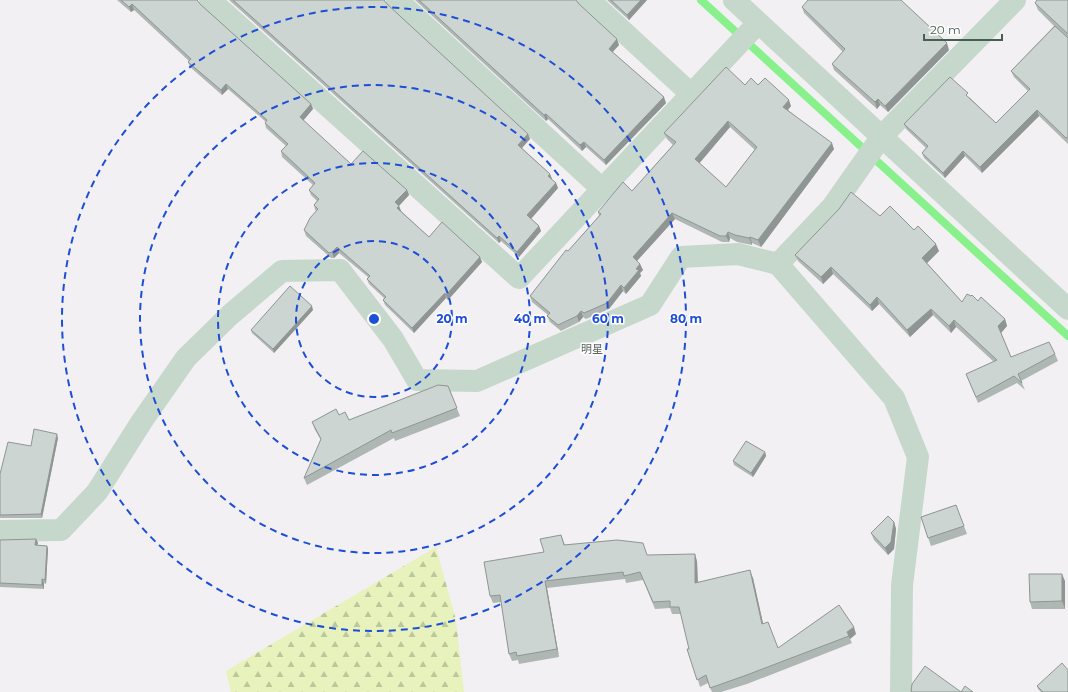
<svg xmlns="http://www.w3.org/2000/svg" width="1068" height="692" font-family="Montserrat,'Noto Sans JP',sans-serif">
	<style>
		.forest { fill: url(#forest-firs) }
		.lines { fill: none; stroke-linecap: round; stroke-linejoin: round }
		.stream { stroke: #88f18b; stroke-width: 8 }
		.minor { stroke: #c6d8cb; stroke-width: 22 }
		.wall { fill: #afb7b4; fill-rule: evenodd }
		.shaded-wall { fill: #8f9592 }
		.building { fill: #ccd5d1; stroke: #8f9592; fill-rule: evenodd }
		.ring { fill: none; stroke: #1d4ed8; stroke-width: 2; stroke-dasharray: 7 5 }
		.labels { text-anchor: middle; stroke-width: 3; stroke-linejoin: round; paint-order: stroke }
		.neighbourhood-label { font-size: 11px; fill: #5c6660; stroke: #fff }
		.centre { fill: #1d4ed8; stroke: #fff; stroke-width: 2 }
		.ring-label { font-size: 12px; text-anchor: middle; font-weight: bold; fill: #1d4ed8; stroke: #fff; stroke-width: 3; stroke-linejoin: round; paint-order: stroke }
	</style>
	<defs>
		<pattern id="forest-firs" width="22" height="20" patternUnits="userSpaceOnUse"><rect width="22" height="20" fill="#e7f2bd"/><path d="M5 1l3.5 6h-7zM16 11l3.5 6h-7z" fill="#bdc79c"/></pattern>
	</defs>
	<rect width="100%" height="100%" fill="#f2f0f3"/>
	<path class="forest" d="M436,547L456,620L464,692H231L226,671Z"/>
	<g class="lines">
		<path class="stream" d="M701,0L1068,336"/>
		<path class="minor" d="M210,0L519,278L758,23
			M397,0L602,189
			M589,0L691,94
			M734,0L1068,309
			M778,264L832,207L882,136L1015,0
			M0,531L61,530L97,492L142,421L186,358L230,315L282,271L340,270L393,339L417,380L477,381L650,305L681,257L738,254L778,264L894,398L918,457L902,585L901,692"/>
	</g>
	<path class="wall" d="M117,0H198V2L200,4L311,104L313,109L303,120L351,164L407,190L409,195L399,206L401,211L429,237L480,257L482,262L448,300L446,298L414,333L385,305L383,300L384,298L369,284L367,279L368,277L339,253L334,258H331L306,236L304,230L317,211L315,210L314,205L317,201L311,195L309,190L313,185L282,157L281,151L286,146L266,128L265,123L266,122L228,89L222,95L190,67L188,62L189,61L134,10L131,12Z
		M229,0H385V2L387,4L528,134L530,139L522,148L550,174L552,179H551L556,183L558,188L531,219L539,226L541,231L519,257L501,241L499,243Z
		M415,0H577L579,4L619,45L612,52L666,103L606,165L586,147L582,151L548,119L546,121Z
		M607,0H647L629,20Z
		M1068,0V144L1039,116L982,173L965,156L945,178L924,158L922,153L926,148L906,129L904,124L969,97L996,123L1028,91L1014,77L1011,71L1054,26L1038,10L1035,3Z
		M802,7L949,50L888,112L880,105L877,109L834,70L832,64L843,52L804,13Z
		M745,85H758L791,106L788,110L834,149L761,247L752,243V245L737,242L730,238L729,242H722L675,219L637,261L640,264L643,270L640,273L641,276L626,294L623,291L609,309L586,319L583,317L579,322L561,331L550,322L547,316L548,315L532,302L530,296L568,251L599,216L598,212L632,191L673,145L667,139L664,133ZM730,127L755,150L726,187L699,163Z
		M880,216L914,230L939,251L927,263L962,302L978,301L1005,319L1007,326L1001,333L1011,357L1055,354L1058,361L1021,381L1025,390L1017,383L978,403L966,374L994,362L956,327L951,333L933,315L910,337L879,304L872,311L833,274L823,284L798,261L795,255Z
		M313,310L274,353L252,333L251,330Z
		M448,386L460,416L395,441L394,438L307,485L304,478L321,440L315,430L312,422L339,415L349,420Z
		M58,438L42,518H0V474L31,446Z
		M765,452L766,456L753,477L734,465L733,461Z
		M956,505L967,534L931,546L921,517Z
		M894,522L896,529L894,549L888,555L874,540L871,533Z
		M561,535L565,545L697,561L698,582L753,578L763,624L778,648L856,634L850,639L852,643L747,684L721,692H712L708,683L700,687L689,649L681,614H672L670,608L655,609L643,580L626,583L625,579L547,588L559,657L519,664L518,660L512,661L509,654L501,602L493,603L490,596L544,552Z
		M36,539L38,543L37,545L47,546L48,549L46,584L44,583V589L0,587V540Z
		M1065,581V609H1032L1030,602Z
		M1037,686L1068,692H1041L1038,689Z"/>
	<path class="shaded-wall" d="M641,0H647L629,20L627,15Z
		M132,4L134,10L131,12L129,7Z
		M617,39L619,45L611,54L609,49Z
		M947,43L949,50L888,112L885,106Z
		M226,84L228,89L222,95L221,90Z
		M664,97L666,103L606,165L604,160Z
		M878,99L880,105L877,109L875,102Z
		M789,100L791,106L785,113L783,107Z
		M311,104L313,109L302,122L300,117Z
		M1037,110L1039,116L982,173L980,167Z
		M546,114L548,119L546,121L544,115Z
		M728,121L730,127L698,165L695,159Z
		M528,134L530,139L520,150L518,145Z
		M584,142L586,147L582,151L580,145Z
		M832,143L834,149L761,247L758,240Z
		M963,151L965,156L945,178L943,173Z
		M550,174L552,179L550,181L548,176Z
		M556,183L558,188L529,221L527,215Z
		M407,190L409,195L397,208L395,202Z
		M399,206L401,211L399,213L397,208Z
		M672,213L675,219L635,263L633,257Z
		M539,226L541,231L519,257L517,252Z
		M728,232L730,238L729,242L726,236Z
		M499,236L501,241L499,243L497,238Z
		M750,237L752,243V245L749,238Z
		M936,244L939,251L925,265L922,258Z
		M337,247L339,253L334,258L332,252Z
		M480,257L482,262L448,300L446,295Z
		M640,264L643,270L640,273L641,276L626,294L624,288L636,269Z
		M831,267L833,274L823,284L821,277Z
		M621,285L623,291L609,309L607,303Z
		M445,293L446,298L414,333L412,328Z
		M877,297L879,304L872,311L870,305Z
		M312,306L313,310L274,353L273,349Z
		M931,309L933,315L910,337L907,330Z
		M581,311L583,317L579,322L577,316Z
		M1005,319L1007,326L1001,333L998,326Z
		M954,320L956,327L951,333L949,326Z
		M57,434L58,438L42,518L41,514Z
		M765,452L766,456L753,477L751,473Z
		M894,522L896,529L894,549L888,555L885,548Z
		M36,539L38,543L36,549L35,545Z
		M47,546L48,549L46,584L45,580Z
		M695,554L697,561L698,590L695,583Z
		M750,570L753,578L765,632L762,624Z
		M1062,574L1065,581V609L1062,601Z
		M42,579L44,583V589L42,585Z
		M545,581L547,588L559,657L557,649Z
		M854,627L856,634L850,639L847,632Z"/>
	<path class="building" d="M121,0H197L200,4L311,104L300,117L351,164L363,151L407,190L395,202L399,206L397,208L429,237L442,222L480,257L446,295L445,293L412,328L383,300L386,297L367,279L370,276L337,247L332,252L329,253L304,230L310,218L318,209L314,205L319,199L309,190L315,183L281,151L288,144L265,123L267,120L226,84L221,90L188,62L191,59L132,4L129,7Z
		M233,0H384L387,4L528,134L518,145L550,174L548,176L556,183L527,215L539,226L517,252L499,236L497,238Z
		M419,0H576L579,4L617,39L609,49L664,97L604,160L584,142L580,145L546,114L544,115Z
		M611,0H641L627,15Z
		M808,0H901L947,43L885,106L878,99L875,102L832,64L845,49L802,7Z
		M1037,0H1068V34L1035,3Z
		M1055,26L1068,38V137L1066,138L1037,110L980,167L963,151L943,173L922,153L928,146L904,124L950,77L968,93L966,95L996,123L1030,89L1011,71Z
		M726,67L745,85L751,78L758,85L765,78L789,100L783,107L832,143L758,240L750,237L749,238L735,235L728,232L726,236H720L672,213L633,257L640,264L636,269L639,270L624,288L621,285L607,303L584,313L581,311L577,316L558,325L547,316L550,313L530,296L566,250L568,251L601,214L598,212L623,182L632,191L676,142L664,133ZM728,121L757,147L726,187L695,159Z
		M851,192L880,216L890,206L914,230L918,226L936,244L922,258L962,302L967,294L971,296L972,295L978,301L981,297L1005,319L998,326L1011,357L1049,342L1055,354L1018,374L1022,383L1014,376L976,397L966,374L997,360L954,320L949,326L931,309L907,330L877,297L870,305L831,267L821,277L795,255L839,209Z
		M290,286L312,306L273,349L251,330Z
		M438,385L448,386L457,408L392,433L391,430L304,478L321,439L312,422L336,409L339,415L345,412L349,420Z
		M34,429L57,434L41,514L0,515V474L8,442L31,446Z
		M746,441L765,452L751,473L733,461Z
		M956,505L964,526L928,538L921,517Z
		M888,516L894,522L891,542L885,548L871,533Z
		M561,535L564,545L617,540L643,543L647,555L695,554V583L750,570L762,624L768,622L778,648L839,605L854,627L847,632L849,636L744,676L710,688L706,675L697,680L687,649H689L679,607H670V601L653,602L640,572L624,576L623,572L545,581L557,649L517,656L516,652L509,654L500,595L490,596L484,562L544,552L540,539Z
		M36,539L35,545L47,546L45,580L42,579V585L0,583V540Z
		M1029,574H1062V601L1030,602Z
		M1062,663L1068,670V692H1043L1037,686Z
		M925,666L961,692L965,686L973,692H911L912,684Z"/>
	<g class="ring">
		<circle cx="374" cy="319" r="78"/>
		<circle cx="374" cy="319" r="156"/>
		<circle cx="374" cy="319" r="234"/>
		<circle cx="374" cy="319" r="312"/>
	</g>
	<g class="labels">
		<g class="neighbourhood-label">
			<text x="592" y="353">明星</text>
		</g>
	</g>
	<circle cx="374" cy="319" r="6" class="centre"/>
	<g class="ring-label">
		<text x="452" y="323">20 m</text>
		<text x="530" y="323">40 m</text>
		<text x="608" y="323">60 m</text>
		<text x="686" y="323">80 m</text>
	</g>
	<path d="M924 34v6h78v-6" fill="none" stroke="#475f4e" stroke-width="2"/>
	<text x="930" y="34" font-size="12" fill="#475f4e" stroke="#ffffff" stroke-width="3" paint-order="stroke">20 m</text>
</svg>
